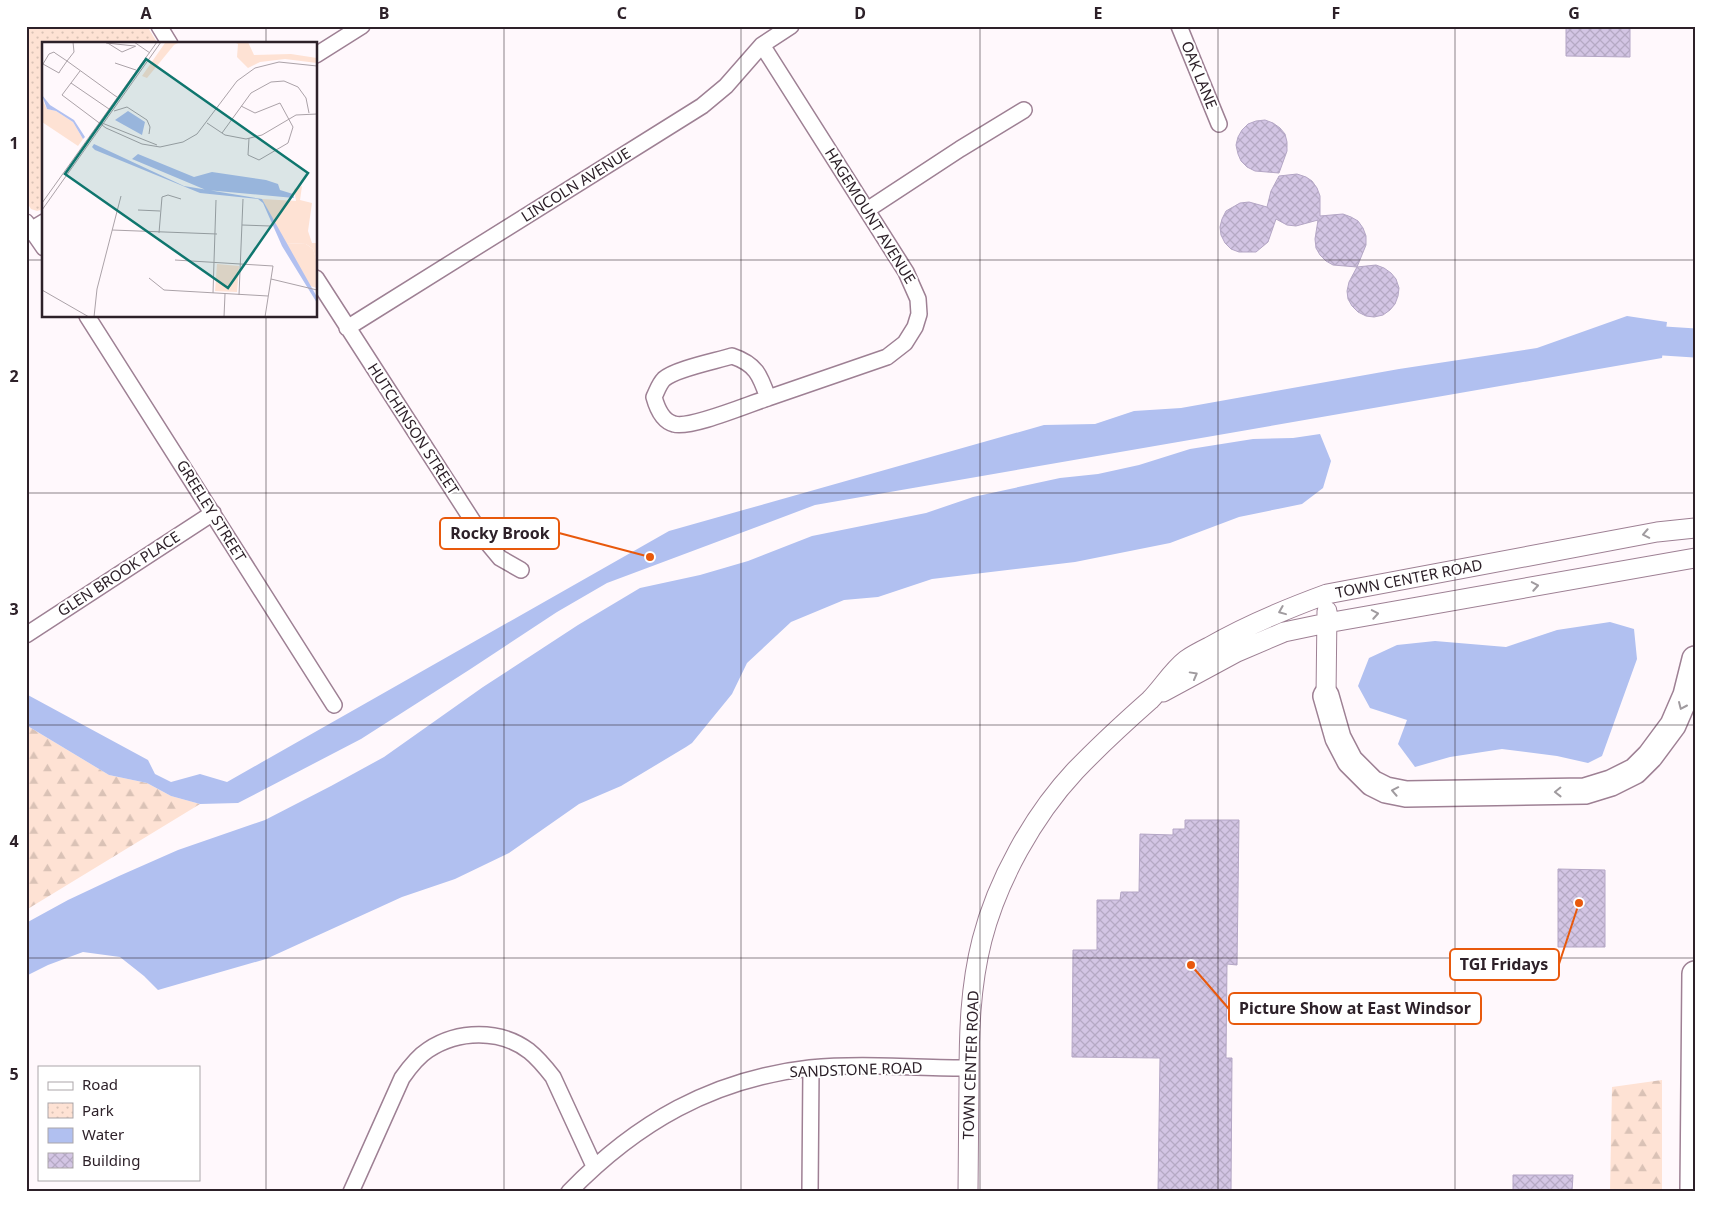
<svg xmlns="http://www.w3.org/2000/svg" width="1721" height="1218" font-family="'Noto Sans',sans-serif">
	<style>
		.forest { fill: url(#forest-firs) }
		.park { fill: url(#park-dots) }
		.water { fill: #b1c0f0 }
		.lines { fill: none; stroke-linecap: round; stroke-linejoin: round }
		.river { stroke: #b1c0f0; stroke-width: 29 }
		.building { fill: url(#building-cross-hatch); stroke: #b4a6c5 }
		.minor-casing { stroke: #9e8094; stroke-width: 18 }
		.tertiary-casing { stroke: #9e8094; stroke-width: 21 }
		.trunk-casing { stroke: #9e8094; stroke-width: 28 }
		.minor { stroke: #fff; stroke-width: 15 }
		.tertiary { stroke: #fff; stroke-width: 19 }
		.trunk { stroke: #fff; stroke-width: 25 }
		.oneway { stroke: #a09b9f }
		.grid { fill: none; stroke: #2d2129; stroke-width: 1; stroke-opacity: 0.55 }
		.labels { text-anchor: middle; stroke-width: 4; stroke-linejoin: round; paint-order: stroke }
		.street-label { font-size: 15px; fill: #2d2129; stroke: #fff }
		.inset-road { fill: none; stroke: #aba2a8; stroke-width: 1 }
		.view { fill: #0f766e; fill-opacity: 0.15; stroke: #0f766e; stroke-width: 2.5 }
		.inset-edge { fill: none; stroke: #2d2129; stroke-width: 2.5 }
		.leader { fill: none; stroke: #e8590c; stroke-width: 2 }
		.callout-dot { fill: #e8590c; stroke: #fff; stroke-width: 2 }
		.callout { fill: #fff; stroke: #e8590c; stroke-width: 2 }
		.callout-label { font-size: 16px; text-anchor: middle; font-weight: bold; fill: #2d2129 }
		.neatline { fill: none; stroke: #2d2129; stroke-width: 2 }
		.grid-label { font-size: 16px; text-anchor: middle; font-weight: bold; fill: #2d2129 }
	</style>
	<defs>
		<pattern id="forest-firs" width="22" height="20" patternUnits="userSpaceOnUse" patternTransform="scale(1.25)"><rect width="22" height="20" fill="#fee2d4"/><path d="M5 1l3.5 6h-7zM16 11l3.5 6h-7z" fill="#dac2b6"/></pattern>
		<pattern id="park-dots" width="8" height="8" patternUnits="userSpaceOnUse" patternTransform="scale(1.25)"><rect width="8" height="8" fill="#fee2d4"/><path d="M2 2h.1M6 6h.1" fill="none" stroke="#dac2b6" stroke-width="1.8" stroke-linecap="round"/></pattern>
		<pattern id="building-cross-hatch" width="8" height="8" patternUnits="userSpaceOnUse" patternTransform="scale(1.25)"><rect width="8" height="8" fill="#d3c5e4"/><path d="M0 0l8 8M0 8l8-8" fill="none" stroke="#b5a9c4"/></pattern>
	</defs>
	<rect width="100%" height="100%" fill="#fff8fc"/>
	<path class="forest" d="M26,725L109,775L147,783L171,796L200,804L26,910Z
		M1662,1080V1192H1610L1612,1087Z"/>
	<path class="park" d="M26,26H147L158,44H44V209L37,211L31,209L26,201Z"/>
	<path class="water" d="M1627,316L1667,322L1662,358L815,505L607,583L557,612L469,670L361,739L238,803L200,804L171,796L147,783L109,775L26,725V694L148,760L155,774L171,782L200,774L227,782L669,531L1044,425L1095,424L1134,411L1181,408L1399,369L1537,348Z
		M1320,434L1331,461L1323,488L1302,504L1239,517L1170,543L1075,562L932,579L878,597L844,600L791,622L747,663L732,694L692,743L686,747L621,786L579,804L509,853L455,879L402,897L266,959L158,990L144,976L120,957L83,952L48,965L26,976V923L68,900L119,876L178,850L265,820L331,786L384,757L483,687L578,625L640,588L700,575L748,561L812,536L926,513L973,497L1060,478L1098,474L1139,465L1190,449L1253,439L1293,438Z
		M1610,622L1634,629L1637,659L1602,756L1588,763L1557,756L1502,749L1450,757L1415,767L1398,744L1407,720L1370,708L1358,686L1369,658L1397,645L1435,641L1506,647L1557,630Z"/>
	<g class="lines">
		<path class="river" d="M1664,341L1695,343"/>
	</g>
	<path class="building" d="M1566,26H1630V57L1566,56Z
		M1265,120L1273,123L1280,128L1285,134L1287,142V151L1279,173L1255,171L1247,167L1241,161L1238,154L1236,145L1238,137L1242,130L1248,124L1256,121Z
		M1297,174L1306,177L1312,181L1317,188L1320,196V216L1343,214L1351,217L1358,221L1363,228L1366,236V245L1357,267L1333,265L1326,261L1320,255L1316,248L1315,239L1318,220L1296,226L1287,225L1276,219L1268,242L1256,252H1239L1231,249L1225,243L1221,235L1220,227L1222,219L1226,211L1240,203L1249,202L1267,207L1271,191L1279,176Z
		M1376,265L1384,268L1391,273L1396,279L1399,288L1398,296L1395,304L1390,310L1383,315L1374,317L1366,316L1358,312L1352,306L1348,299L1347,291L1349,282L1357,267Z
		M1185,820H1239L1237,965L1227,964L1226,1058H1232L1231,1192H1158L1160,1058L1072,1057L1073,950H1097V900H1120L1121,892H1139L1140,834L1173,835V829H1185Z
		M1558,869L1605,870V947H1558Z
		M1513,1175H1573L1572,1192H1513Z"/>
	<g class="lines">
		<g class="minor-casing">
			<path id="minor" d="M159,26L170,44
				M1179,26L1219,124
				M762,45L906,272L918,299L919,314L915,327L905,343L887,357L768,398
				M316,55L362,26
				M867,210L960,149L1024,110
				M26,222L44,248
				M26,233L44,222
				M316,278L485,540L500,558L521,570
				M87,316L334,705
				M347,328L702,106L726,86L762,45L791,26
				M732,356C756,364 760,375 768,398C749,404 690,429 674,424C662,421 657,408 654,397C657,391 659,384 664,379C675,369 716,361 732,356Z
				M26,635L213,513
				M351,1192L402,1078C409,1068 417,1057 428,1050C458,1030 500,1029 529,1051C539,1059 546,1068 553,1077L594,1166
				M569,1192C636,1123 712,1079 810,1068C861,1063 917,1068 969,1068
				M810,1192L811,1068"/>
		</g>
		<g class="tertiary-casing">
			<path id="tertiary" d="M1163,692L1237,652L1284,632L1327,623L1695,558
				M1326,696L1327,611
				M968,1192C968,1155 969,1118 969,1081C969,1034 970,987 982,940C997,881 1033,816 1075,771C1099,746 1124,723 1150,700C1162,688 1172,671 1186,660C1193,655 1201,651 1209,647C1247,625 1286,609 1327,594L1657,532L1695,528"/>
		</g>
		<g class="trunk-casing">
			<path id="trunk" d="M1326,696L1338,738L1350,761L1372,783L1386,790L1406,794L1585,791L1611,783L1635,771L1650,756L1673,725L1686,695L1695,659
				M1693,1192L1695,974"/>
		</g>
		<use href="#minor" class="minor"/>
		<use href="#tertiary" class="tertiary"/>
		<use href="#trunk" class="trunk"/>
	</g>
	<defs><path id="oneway-chevron" d="M-2-3.5L2.5 0L-2 3.5" fill="none" stroke-width="1.6" stroke-linecap="round" stroke-linejoin="round" transform="scale(1.25)"/></defs>
	<g class="oneway">
		<use href="#oneway-chevron" transform="translate(1646 534) rotate(169)"/>
		<use href="#oneway-chevron" transform="translate(1535 586) rotate(-10)"/>
		<use href="#oneway-chevron" transform="translate(1282 611) rotate(158)"/>
		<use href="#oneway-chevron" transform="translate(1375 614) rotate(-10)"/>
		<use href="#oneway-chevron" transform="translate(1194 675) rotate(-29)"/>
		<use href="#oneway-chevron" transform="translate(1682 706) rotate(114)"/>
		<use href="#oneway-chevron" transform="translate(1395 791) rotate(-169)"/>
		<use href="#oneway-chevron" transform="translate(1558 792) rotate(179)"/>
	</g>
	<path class="grid" d="M266,26V44M504,26V1192M741,26V1192M980,26V1192M1218,26V1192M1455,26V1192M26,260H44M316,260H1695M266,316V1192M26,493H1695M26,725H1695M26,958H1695"/>
	<g class="labels">
		<g class="street-label">
			<text transform="translate(1199 75) rotate(68)" y="5">OAK LANE</text>
			<text transform="translate(576 185) rotate(-32)" y="5">LINCOLN AVENUE</text>
			<text transform="translate(870 216) rotate(58)" y="5">HAGEMOUNT AVENUE</text>
			<text transform="translate(413 429) rotate(57)" y="5">HUTCHINSON STREET</text>
			<text transform="translate(211 511) rotate(58)" y="5">GREELEY STREET</text>
			<text transform="translate(119 574) rotate(-33)" y="5">GLEN BROOK PLACE</text>
			<text transform="translate(1409 579) rotate(-11)" y="5">TOWN CENTER ROAD</text>
			<text transform="translate(971 1065) rotate(-88)" y="5">TOWN CENTER ROAD</text>
			<text transform="translate(856 1070) rotate(-2)" y="5">SANDSTONE ROAD</text>
		</g>
	</g>
	<g transform="translate(42 42)">
		<rect width="275" height="275" fill="#fff8fc"/>
		<path d="M138,0L132,3L105,36L100,34L123,1ZM192,0H206L212,13L249,12L275,16V21L243,17L218,20L206,26L195,15L196,2ZM0,57L5,67L14,69L31,80L41,97L36,104L0,80ZM260,144L258,158L270,161L266,189L270,201H275V220L271,207L264,202L243,201L220,157L254,159L252,147Z" fill="#fee2d4"/>
		<path d="M243,201L264,202L271,207L275,220V246L268,244ZM175,222L197,224L195,250L173,249Z" fill="#fee2d4"/>
		<path d="M0,53L8,63L32,78L43,95L41,97L31,80L14,69L5,67ZM86,69L103,80L100,93L73,78ZM52,102L142,144L220,157L275,255V261L240,204L221,161L216,157L158,151L53,108L50,105ZM96,112L152,135L170,130L224,138L236,142L238,148L251,152L252,156L164,148L90,117Z" fill="#b1c0f0"/>
		<path class="inset-road" d="M31,0L32,10L25,19L18,29L17,31L1,22L7,12L12,10L13,11L25,19L72,53L75,55M64,0L80,10L94,4M92,0L108,11M64,1L93,4M73,21L94,28M38,29L20,53L64,86L100,102L118,105L141,100L155,92L195,39L213,26L237,20L275,24M29,41L67,67M199,64L213,71L238,61L251,85L246,101L217,118L206,113L207,96M72,69L85,65L105,78L108,85L107,92M60,81L115,103M165,81L183,93L204,97L220,93L254,73L275,72M180,91L209,51L229,40L242,39L256,45L264,56L267,71M0,161L115,0M0,168L119,0M96,168L118,169M200,183L228,184M70,188L175,192M117,191L120,155L126,153L139,157M133,218L231,224L223,275M107,236L122,248L226,254M229,237L275,248M0,248L47,275M171,251L174,158M197,253L201,157M52,275L55,247L79,154M182,275L183,252"/>
		<path class="view" d="M104,17L266,131L186,246L23,132Z"/>
		<rect width="275" height="275" class="inset-edge"/>
	</g>
	<path class="leader" d="M650 557L559 533M1579 903L1559 964M1191 965L1229 1009"/>
	<g class="callout-dot">
		<circle cx="650" cy="557" r="5"/>
		<circle cx="1579" cy="903" r="5"/>
		<circle cx="1191" cy="965" r="5"/>
	</g>
	<g class="callout">
		<rect x="440" y="518" width="119" height="31" rx="5"/>
		<rect x="1450" y="949" width="109" height="31" rx="5"/>
		<rect x="1229" y="993" width="252" height="31" rx="5"/>
	</g>
	<g class="callout-label">
		<text x="500" y="539">Rocky Brook</text>
		<text x="1504" y="970">TGI Fridays</text>
		<text x="1355" y="1014">Picture Show at East Windsor</text>
	</g>
	<rect width="1721" height="1218" fill="none" stroke="#ffffff" stroke-width="55"/>
	<rect x="38" y="1066" width="162" height="115" fill="#ffffff" stroke="#aba6a9"/>
	<rect x="48" y="1082" width="25" height="8" fill="#ffffff" stroke="#aba6a9"/>
	<text x="82" y="1090" font-size="15" fill="#2d2129">Road</text>
	<rect x="48" y="1103" width="25" height="15" fill="url(#park-dots)" stroke="#aba6a9"/>
	<text x="82" y="1116" font-size="15" fill="#2d2129">Park</text>
	<rect x="48" y="1128" width="25" height="15" fill="#b1c0f0" stroke="#aba6a9"/>
	<text x="82" y="1140" font-size="15" fill="#2d2129">Water</text>
	<rect x="48" y="1153" width="25" height="15" fill="url(#building-cross-hatch)" stroke="#aba6a9"/>
	<text x="82" y="1166" font-size="15" fill="#2d2129">Building</text>
	<rect x="28" y="28" width="1666" height="1162" class="neatline"/>
	<g class="grid-label">
		<text x="146" y="19">A</text>
		<text x="384" y="19">B</text>
		<text x="622" y="19">C</text>
		<text x="860" y="19">D</text>
		<text x="1098" y="19">E</text>
		<text x="1336" y="19">F</text>
		<text x="1574" y="19">G</text>
		<text x="14" y="149">1</text>
		<text x="14" y="382">2</text>
		<text x="14" y="615">3</text>
		<text x="14" y="847">4</text>
		<text x="14" y="1080">5</text>
	</g>
</svg>
